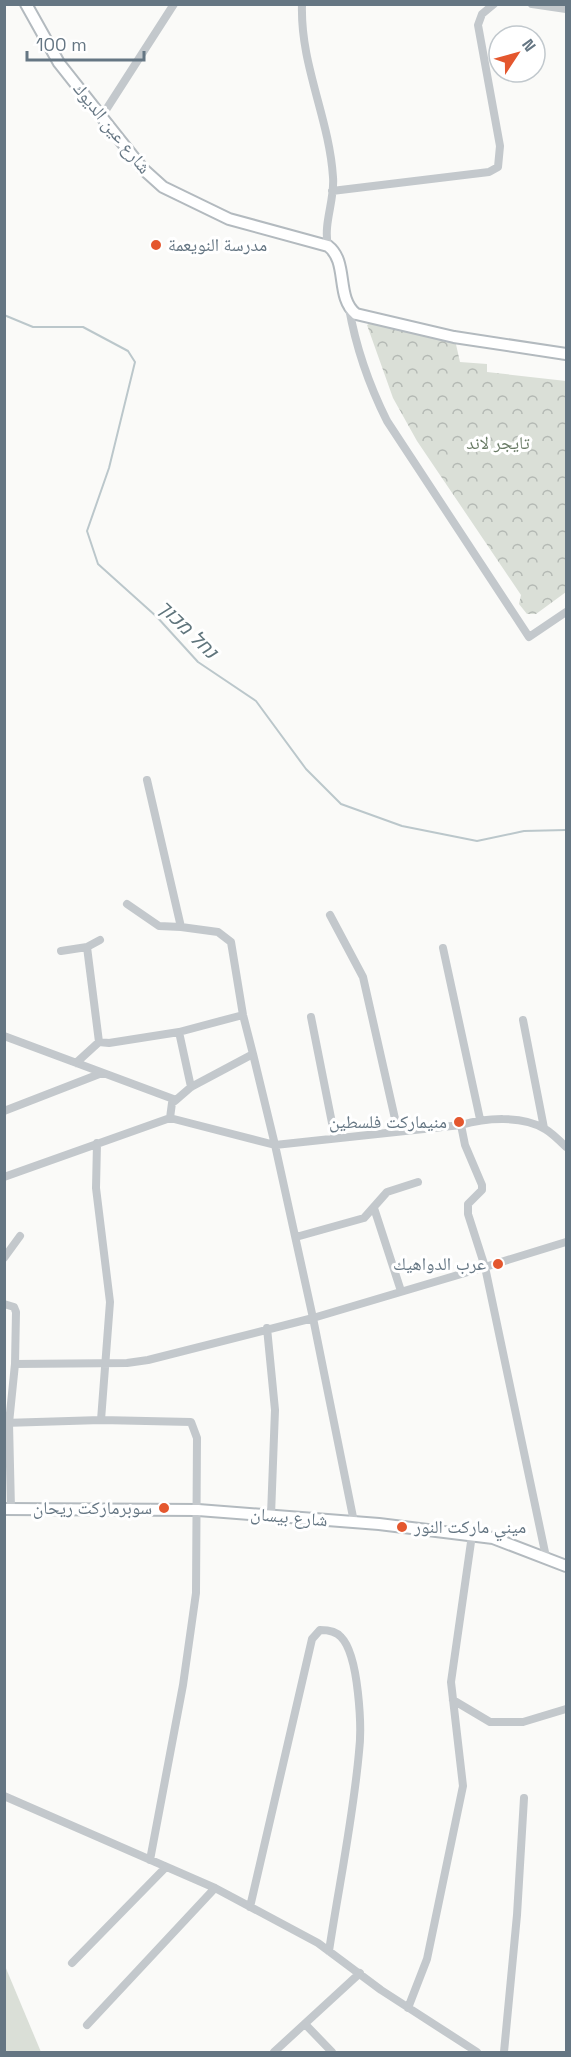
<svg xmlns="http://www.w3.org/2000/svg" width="571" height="2057" font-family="'Space Grotesk','Noto Naskh Arabic',Heebo,sans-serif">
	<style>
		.forest { fill: url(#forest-crowns) }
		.pitch { fill: #dadfd7 }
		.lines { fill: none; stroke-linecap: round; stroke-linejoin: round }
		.stream { stroke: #bbc7cb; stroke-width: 2 }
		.secondary-casing { stroke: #b3babf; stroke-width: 14 }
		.street { stroke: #c3c8cc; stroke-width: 8 }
		.secondary { stroke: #fff; stroke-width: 10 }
		.poi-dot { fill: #e4572e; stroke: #fff; stroke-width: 2 }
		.labels { text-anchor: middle; stroke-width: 6; stroke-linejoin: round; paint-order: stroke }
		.street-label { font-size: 18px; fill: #657683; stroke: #fff }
		.poi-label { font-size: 18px; fill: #657683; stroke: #fff; text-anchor: end }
		.park-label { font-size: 18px; fill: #687a64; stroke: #fff }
		.water-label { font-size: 20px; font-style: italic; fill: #60757c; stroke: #fff }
	</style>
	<defs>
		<pattern id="forest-crowns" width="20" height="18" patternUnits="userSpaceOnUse" patternTransform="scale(1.5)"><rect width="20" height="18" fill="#dadfd7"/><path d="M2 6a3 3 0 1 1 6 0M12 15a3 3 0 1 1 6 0" fill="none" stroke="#b4b9b4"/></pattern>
	</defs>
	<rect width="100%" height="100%" fill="#fafaf8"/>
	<path class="forest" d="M372,322L455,340L460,362L487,364V372L566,381V592L536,614H527L519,604L521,595L417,441L393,398L367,325Z"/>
	<path class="pitch" d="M4,1966H5L41,2052H5Z"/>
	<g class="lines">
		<path class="stream" d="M4,315L33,327H83L128,351L135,362L109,468L87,531L98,564L157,617L198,662L256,701L306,769L341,804L402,826L477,841L524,831L566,830"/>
		<g class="secondary-casing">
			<path id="secondary" d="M26,4L59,63L143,169L163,187L229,219L328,246C349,262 335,297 356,314L454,337L566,354
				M4,1509L198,1510L379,1524L493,1538L566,1566"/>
		</g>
		<path class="street" d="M302,4C300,65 329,117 333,177C335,200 323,223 328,246
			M532,4L566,9
			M102,116L174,4
			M332,191L489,172L498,167L500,146L478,25L482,14L494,4
			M349,308C356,348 369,385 387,421L529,637L566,612
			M147,780L181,927L218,932L231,942L243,1015L253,1054L191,1087L176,1100
			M127,904L159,926L181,927
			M330,915L363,977L398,1132
			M87,947L99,1042
			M443,948L480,1119
			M61,951L87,947L100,940
			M311,1017L335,1138
			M523,1020L544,1128
			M4,1036L176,1100L172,1103L170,1118L4,1177
			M76,1063L99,1042L109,1043L179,1032
			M191,1087L179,1032L243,1015
			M4,1111L102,1073
			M170,1118L275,1145L253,1054
			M374,1208L401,1291
			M296,1237L364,1218L387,1192L418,1182
			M4,1258L20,1236
			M4,1304L14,1307L16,1312L15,1364L127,1363L148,1360L313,1318L275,1145L461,1125C485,1118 522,1115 545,1129C552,1133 560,1141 566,1147
			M267,1328L275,1410L271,1515
			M101,1420L191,1422L197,1438L196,1593L183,1685L150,1860
			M4,1423L101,1420L110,1302L96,1188L97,1143
			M11,1509L9,1423L15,1364
			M354,1522L313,1318L485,1267L468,1214V1204L482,1190V1185L465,1145L461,1125
			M546,1557L485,1267L566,1242
			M453,1700L490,1722H523L566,1709
			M4,1796L215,1888L318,1943L381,1990L477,2052
			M250,1907L312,1639L320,1630C327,1630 336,1631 341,1637C359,1655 362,1728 359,1752C353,1819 339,1885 329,1951
			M72,1963L166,1867
			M408,2008L427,1959L463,1786L451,1682L472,1535
			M305,2024L332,2052
			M87,2025L215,1888
			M274,2052L360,1973
			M504,2052L517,1915L524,1798"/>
		<use href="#secondary" class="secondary"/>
	</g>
	<g class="poi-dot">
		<circle cx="156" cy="245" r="6"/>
		<circle cx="459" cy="1122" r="6"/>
		<circle cx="498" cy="1264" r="6"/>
		<circle cx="164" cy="1508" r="6"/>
		<circle cx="402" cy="1527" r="6"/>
	</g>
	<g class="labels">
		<g class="street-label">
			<text transform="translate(112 128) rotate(51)" y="6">شارع عين الديوك</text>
			<text transform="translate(289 1517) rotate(5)" y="6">شارع بيسان</text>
		</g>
		<g class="poi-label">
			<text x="168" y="251" text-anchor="start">مدرسة النويعمة</text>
			<text x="447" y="1128">منيماركت فلسطين</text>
			<text x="486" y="1270">عرب الدواهيك</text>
			<text x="152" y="1514">سوبرماركت ريحان</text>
			<text x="414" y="1533" text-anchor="start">ميني ماركت النور</text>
		</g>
		<g class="park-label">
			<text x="498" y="449">تايجر لاند</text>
		</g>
		<g class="water-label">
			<text transform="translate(188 629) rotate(44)" y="7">נחל מכוך</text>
		</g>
	</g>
	<rect width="571" height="2057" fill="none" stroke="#657683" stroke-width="12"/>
	<g transform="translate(517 54) rotate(54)"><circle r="28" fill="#ffffff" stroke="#c1c8cd" stroke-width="1.5"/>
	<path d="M0-4.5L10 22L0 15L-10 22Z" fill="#e4572e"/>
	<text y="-9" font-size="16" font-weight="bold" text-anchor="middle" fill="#657683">N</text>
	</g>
	<path d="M27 51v9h117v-9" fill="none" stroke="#657683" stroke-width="3"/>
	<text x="36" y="51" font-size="18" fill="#657683" stroke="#ffffff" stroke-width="4.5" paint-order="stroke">100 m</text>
</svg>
